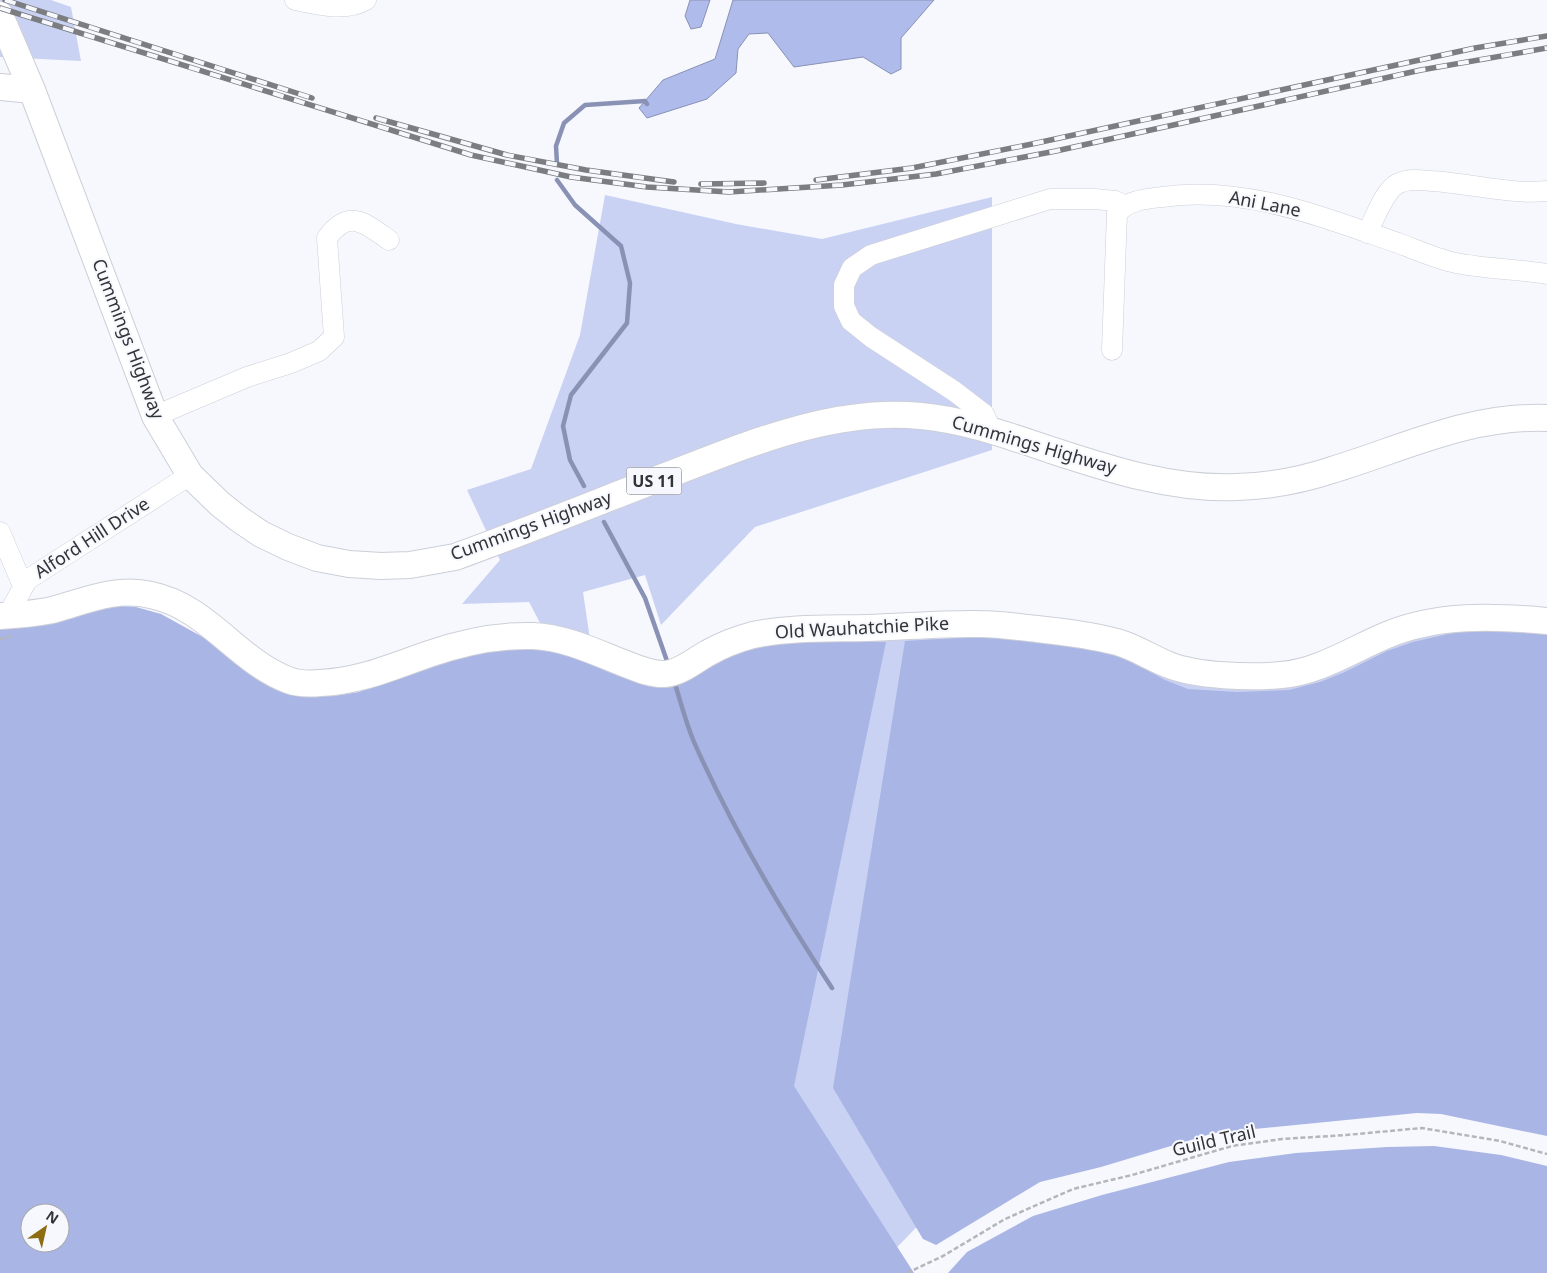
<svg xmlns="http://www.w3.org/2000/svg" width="1547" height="1273" font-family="'Noto Sans',sans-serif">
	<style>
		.green { fill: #cad2f3; fill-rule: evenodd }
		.forest { fill: #a9b5e4; fill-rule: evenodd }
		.water { fill: #aebbeb; stroke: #8992b5 }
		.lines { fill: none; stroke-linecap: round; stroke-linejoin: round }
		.stream { stroke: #8992b5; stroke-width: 4.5 }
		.minor-casing { stroke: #cdcfd8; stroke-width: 21 }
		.major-casing { stroke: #cdcfd8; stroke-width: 28 }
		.path { stroke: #b4b6bb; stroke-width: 2.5; stroke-dasharray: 5 2.5; stroke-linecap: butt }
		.minor { stroke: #fff; stroke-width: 20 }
		.major { stroke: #fff; stroke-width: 26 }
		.rail-casing { stroke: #7c7d81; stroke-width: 5.5 }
		.rail { stroke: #f6f8fe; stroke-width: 4; stroke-dasharray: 11; stroke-linecap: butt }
		.labels { text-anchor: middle; stroke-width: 4; stroke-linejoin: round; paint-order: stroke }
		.shield { fill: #f6f8fe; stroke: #6d6e72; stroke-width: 1 }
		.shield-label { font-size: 16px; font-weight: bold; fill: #323336 }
		.street-label { font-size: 18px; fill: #323336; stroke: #f6f8fe }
	</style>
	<rect width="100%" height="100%" fill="#f6f8fe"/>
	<path class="green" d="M0,0H51L71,7L81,61L0,57Z
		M605,195L736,224L822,239L992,197V450L755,527L661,625L645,575L583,592L594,666L668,691L849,641L999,637L1127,657L1172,680L1218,688L1266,685L1417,638L1452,633H1489L880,1265L0,1273L63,666L606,748L529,602L462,604L500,560L467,490L531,469L580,335ZM30,1213H60V1243H30Z"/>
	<path class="forest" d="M109,605L136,607L161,614L208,640L301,696H333L359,692L387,680L485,649L542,643L623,674L750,647L798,640L886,642L794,1086L914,1273H0V627ZM30,1213H60V1243H30Z
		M1506,629L1547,631V1136L1441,1114L1417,1113L1214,1133L1101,1167L1040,1182L936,1245L923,1239L833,1088L905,641L1005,635L1115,652L1165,680L1188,689L1237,692L1289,690L1320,682L1345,672L1387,651L1413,642L1461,631Z
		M1434,1146L1501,1155L1547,1166V1273H948L967,1252L1033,1216L1102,1195L1229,1162L1296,1153L1387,1147Z"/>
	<path class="water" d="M690,0H710L701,27L691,29L685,16Z
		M733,0H934L901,38V69L891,74L863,57L794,67L768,33L749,34L738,49L736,73L707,99L647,118L639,108L663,80L715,59Z"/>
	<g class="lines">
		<path class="stream" d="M557,164L556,146L564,123L585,105L645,101L647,104
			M557,180L575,205L621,246L630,283L627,323L571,395L563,426L570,460L584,486
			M604,522L645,598L667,661
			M675,684C681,703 686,723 694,742C732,828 780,909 832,988"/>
		<g class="minor-casing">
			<path id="minor" d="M295,0C317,5 346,12 366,0
				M1367,233C1374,220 1385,190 1397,184C1408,178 1420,180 1431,181C1468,183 1512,195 1547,191
				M1112,350L1117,213C1129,200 1145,199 1162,197C1244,185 1322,217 1398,243C1417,250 1437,259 1456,263C1486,269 1517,269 1547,274
				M155,416L247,377L291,363L319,351L334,337L327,238C349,208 365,223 389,240
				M991,430L984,414L954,391L871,337L851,321L844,306V285L852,268L871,255L1050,199H1095L1115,201L1124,205
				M0,532L23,586
				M8,615L27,580L190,475"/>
		</g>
		<g class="major-casing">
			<path id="major" d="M0,15L32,90L155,416L190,475L220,504L239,519L261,534L288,547L317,558L349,564L381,566L410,565L455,557C524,532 593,504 663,477C744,446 832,407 921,416C965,420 1006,435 1048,449C1109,469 1172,490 1237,487C1269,486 1302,480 1332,470C1404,448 1470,415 1547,418
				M0,87L32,90
				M0,616C16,615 42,613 56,609C88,600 117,587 151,595C208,607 236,660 288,680C298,684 309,684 320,683C361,681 391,667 429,654C461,643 498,635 533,636C562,637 591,650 618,661C632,666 649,675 665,674C680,673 695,660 708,653C722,645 738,639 753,635C791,627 829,629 867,628C904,627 942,623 980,624C999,624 1018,627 1037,629C1064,632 1091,635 1117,642C1135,647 1151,658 1169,665C1196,676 1251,678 1281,675C1319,672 1353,649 1387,635C1437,614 1494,616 1547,621"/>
		</g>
		<path class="path" d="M0,639L11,636
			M907,1273L943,1256L1005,1219L1073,1189L1132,1175L1232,1146L1282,1139L1346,1135L1422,1128L1500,1141L1547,1154"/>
		<use href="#minor" class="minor"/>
		<use href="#major" class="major"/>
		<g class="rail-casing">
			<path id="rail" d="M5,0L312,98
				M0,8L471,155L571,177L647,187L729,192L842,185L936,174L1056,151L1421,70L1547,48
				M376,118L507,155L586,170L674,182
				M816,180L912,168L1032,144L1475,48L1547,36
				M701,184L764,183"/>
		</g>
		<use href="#rail" class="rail"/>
	</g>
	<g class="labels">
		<rect class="shield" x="626.5" y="467.5" width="55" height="27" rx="4"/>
		<g class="shield-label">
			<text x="654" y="487">US 11</text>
		</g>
		<g class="street-label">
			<text transform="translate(1265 204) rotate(11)" y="6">Ani Lane</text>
			<text transform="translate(128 339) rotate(69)" y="6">Cummings Highway</text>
			<text transform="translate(1034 445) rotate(16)" y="6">Cummings Highway</text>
			<text transform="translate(531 526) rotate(-20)" y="6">Cummings Highway</text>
			<text transform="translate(92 538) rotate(-33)" y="6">Alford Hill Drive</text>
			<text transform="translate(862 628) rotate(-3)" y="6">Old Wauhatchie Pike</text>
			<text transform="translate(1214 1141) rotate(-13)" y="6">Guild Trail</text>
		</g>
	</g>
	<g transform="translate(45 1228) rotate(34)"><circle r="24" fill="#f6f8fe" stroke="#a8a9ae"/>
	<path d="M0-4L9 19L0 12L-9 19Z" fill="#8d6d11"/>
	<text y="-8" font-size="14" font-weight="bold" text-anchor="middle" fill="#323336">N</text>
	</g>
</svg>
